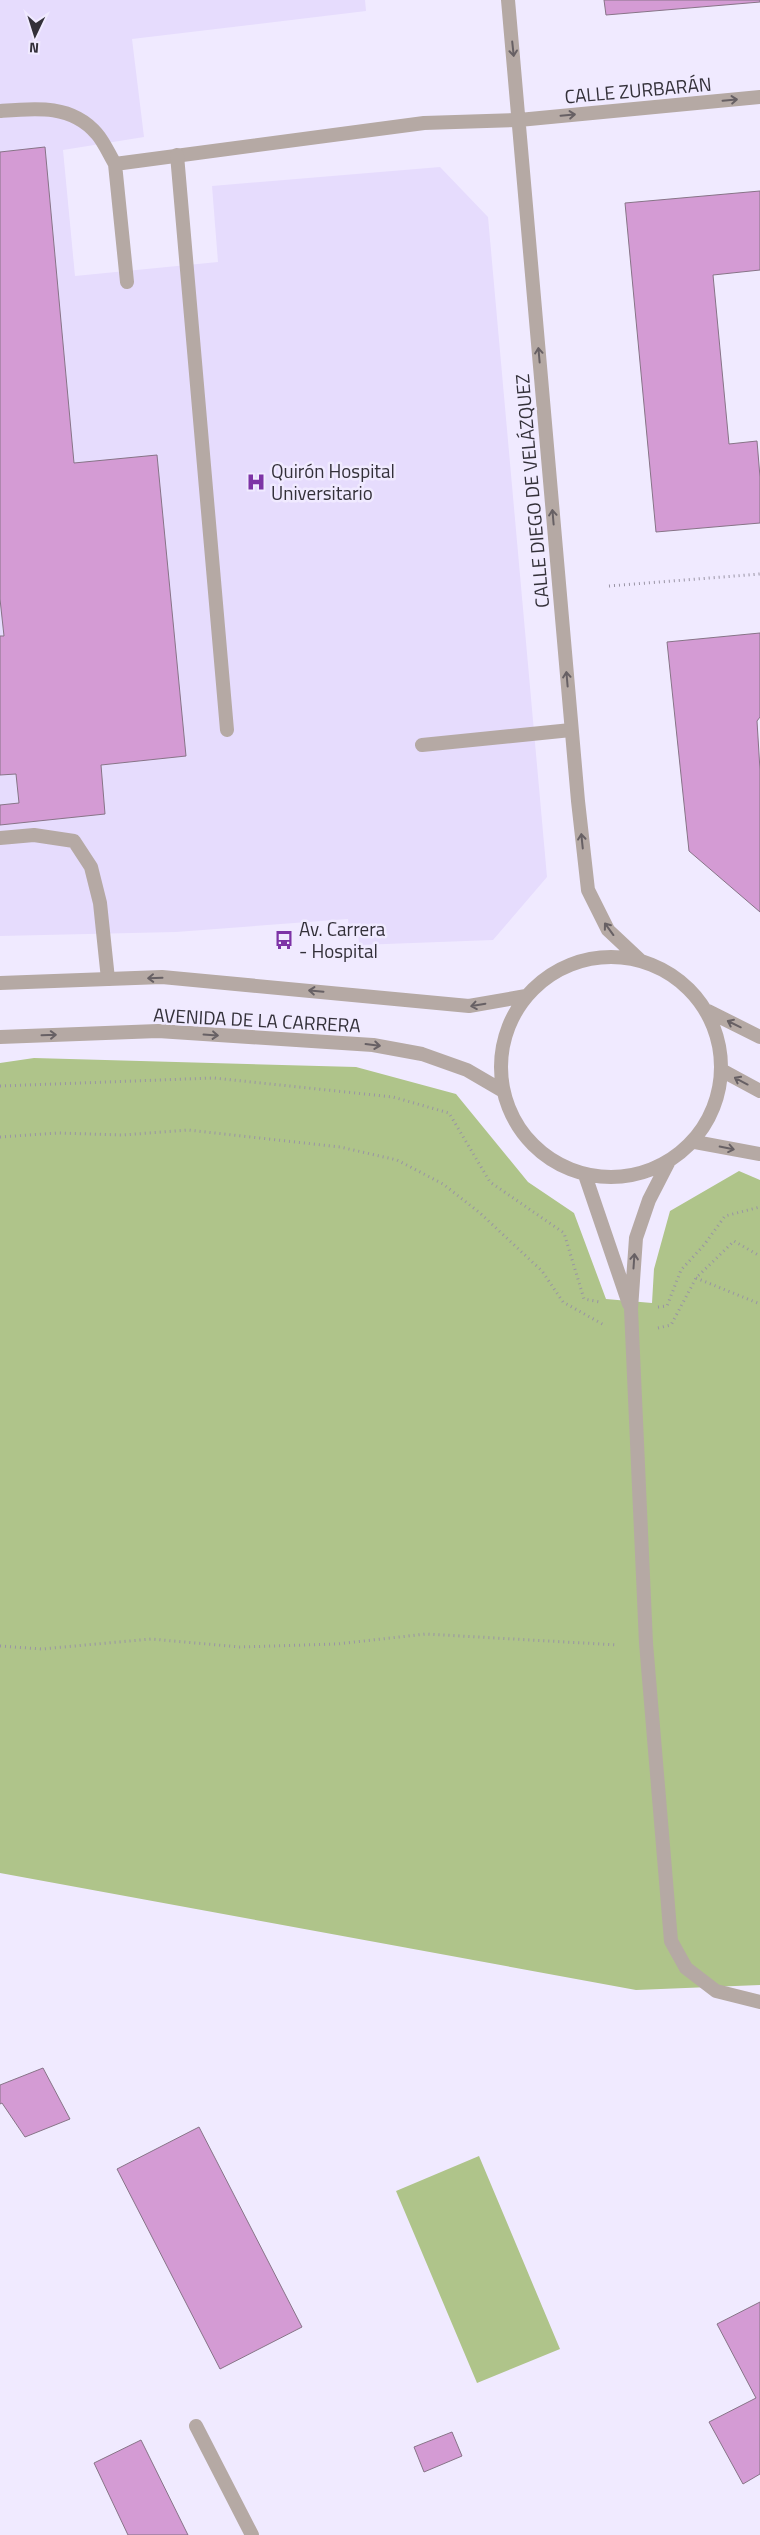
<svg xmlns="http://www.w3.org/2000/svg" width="760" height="2535" font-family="'Titillium Web',sans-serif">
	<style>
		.built { fill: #e6dcfd }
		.green { fill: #afc48a }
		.building { fill: #d49bd4; stroke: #877487 }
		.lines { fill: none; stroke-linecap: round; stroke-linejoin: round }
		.path { stroke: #9994a4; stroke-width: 3; stroke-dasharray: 1 4; stroke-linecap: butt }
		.service { stroke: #b5a9a4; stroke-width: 14 }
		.minor { stroke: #b5a9a4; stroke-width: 14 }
		.oneway { stroke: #676064 }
		.labels { text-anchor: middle; stroke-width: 5; stroke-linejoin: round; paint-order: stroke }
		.street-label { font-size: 19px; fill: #333039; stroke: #f0eaff }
		.poi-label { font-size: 19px; fill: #333039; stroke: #f0eaff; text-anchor: start }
	</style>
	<rect width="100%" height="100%" fill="#f0eaff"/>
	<path class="built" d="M0,0H365L366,11L132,39L144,137L63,150L75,276L218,262L212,186L440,167L488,217L547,877L493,940L359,945L358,930H349L348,919L176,932L0,936Z"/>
	<path class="green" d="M34,1058L356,1067L456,1094L528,1182L574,1213L606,1299L652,1303L654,1269L670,1211L739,1171L760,1180V1985L636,1990L0,1873V1063Z
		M479,2156L560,2349L477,2383L396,2191Z"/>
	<path class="building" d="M604,0H760V2L606,15Z
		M45,147L74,463L157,455L186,756L101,765L105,814L0,825V805L19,803L16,774L0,775V636H4L0,599V152Z
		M760,191V270L713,275L729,444L757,441L760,477V523L656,532L625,203Z
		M760,633V717L757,721L760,770V912L689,851L667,642Z
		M43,2068L70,2119L25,2137L2,2103L0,2104V2085Z
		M199,2127L302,2327L220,2369L117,2169Z
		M760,2302V2474L743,2484L709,2422L756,2398L717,2324Z
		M452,2432L462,2456L424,2472L414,2447Z
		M141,2440L188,2535H128L94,2463Z"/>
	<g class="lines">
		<path class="path" d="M609,586L760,574
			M0,1086L214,1078L393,1097L449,1113L490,1182L564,1233L584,1299L600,1302
			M0,1137L58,1133L123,1135L188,1130L340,1147L397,1160L443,1184L480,1213L542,1271L563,1302L604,1325
			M696,1278L760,1304
			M658,1307L667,1306L681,1270L704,1245L725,1216L760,1207
			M658,1328L671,1325L696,1278L734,1241L760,1256
			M0,1646L42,1649L151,1639L240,1647L337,1644L426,1634L618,1645"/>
		<path class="service" d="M0,111C35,108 72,104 97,134C104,142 109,154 115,164
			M127,282L115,164L424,123L519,120
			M422,745L571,730
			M0,838L34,835L74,841L91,867L100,903L108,979
			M196,2426L252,2535"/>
		<path class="minor" d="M508,0L578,801L588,890L608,930L640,960
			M519,120L760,97
			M177,155L227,730
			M501 1067a110 110 0 1 1 220 0a110 110 0 1 1-220 0Z
			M0,983L162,977L469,1006L526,996
			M708,1011L760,1037
			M0,1037L158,1031L373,1045L422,1054L467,1070L503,1091
			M723,1071L760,1091
			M695,1142L760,1154
			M668,1163L649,1200L636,1238L631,1309L646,1643L671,1941L686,1968L716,1991L760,2002
			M585,1175L629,1304"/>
	</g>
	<defs><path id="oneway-shaft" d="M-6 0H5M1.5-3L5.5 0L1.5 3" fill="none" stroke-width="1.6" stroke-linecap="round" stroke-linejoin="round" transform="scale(1.25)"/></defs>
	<g class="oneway">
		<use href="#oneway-shaft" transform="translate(513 49) rotate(84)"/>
		<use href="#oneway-shaft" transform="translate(730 100) rotate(-5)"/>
		<use href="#oneway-shaft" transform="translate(568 115) rotate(-5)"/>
		<use href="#oneway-shaft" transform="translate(539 355) rotate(-95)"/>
		<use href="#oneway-shaft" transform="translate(553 517) rotate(-95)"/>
		<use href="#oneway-shaft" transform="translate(567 679) rotate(-95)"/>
		<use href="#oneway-shaft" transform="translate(582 841) rotate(-96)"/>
		<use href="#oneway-shaft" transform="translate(609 929) rotate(-126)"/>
		<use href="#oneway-shaft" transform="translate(155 978) rotate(178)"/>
		<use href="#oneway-shaft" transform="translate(316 991) rotate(-175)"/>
		<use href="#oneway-shaft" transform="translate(478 1005) rotate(170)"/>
		<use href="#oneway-shaft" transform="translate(734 1024) rotate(-154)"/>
		<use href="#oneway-shaft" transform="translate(49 1035) rotate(-2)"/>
		<use href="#oneway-shaft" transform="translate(211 1035) rotate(4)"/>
		<use href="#oneway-shaft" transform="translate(373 1045) rotate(7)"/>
		<use href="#oneway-shaft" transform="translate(741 1081) rotate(-152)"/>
		<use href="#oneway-shaft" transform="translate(727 1148) rotate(11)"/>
		<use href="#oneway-shaft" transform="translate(634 1261) rotate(-86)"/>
	</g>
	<defs>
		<g id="hospital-bare" transform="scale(1.5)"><path d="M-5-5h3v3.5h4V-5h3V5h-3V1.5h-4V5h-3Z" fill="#7d33a6" stroke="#f0eaff" stroke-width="2.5" paint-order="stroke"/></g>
		<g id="bus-bare" transform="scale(1.5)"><path d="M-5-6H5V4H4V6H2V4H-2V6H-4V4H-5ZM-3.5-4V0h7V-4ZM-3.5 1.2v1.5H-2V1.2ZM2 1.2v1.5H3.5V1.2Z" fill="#7d33a6" stroke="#f0eaff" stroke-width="2.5" paint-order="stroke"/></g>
	</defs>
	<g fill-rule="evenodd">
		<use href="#hospital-bare" x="256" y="482"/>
		<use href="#bus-bare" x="284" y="940"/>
	</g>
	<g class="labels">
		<g class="street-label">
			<text transform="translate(638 90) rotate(-5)" y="7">CALLE ZURBARÁN</text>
			<text transform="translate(532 491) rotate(-95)" y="7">CALLE DIEGO DE VELÁZQUEZ</text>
			<text transform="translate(257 1020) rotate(3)" y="7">AVENIDA DE LA CARRERA</text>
		</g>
		<g class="poi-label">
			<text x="271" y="478">Quirón Hospital<tspan x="271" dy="22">Universitario</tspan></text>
			<text x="299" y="936">Av. Carrera<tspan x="299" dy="22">- Hospital</tspan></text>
		</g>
	</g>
	<g transform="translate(35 35) rotate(184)" stroke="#f0eaff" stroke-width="4" paint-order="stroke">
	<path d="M0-4L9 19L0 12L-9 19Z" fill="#333039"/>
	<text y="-8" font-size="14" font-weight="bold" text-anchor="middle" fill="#333039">N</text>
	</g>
</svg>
